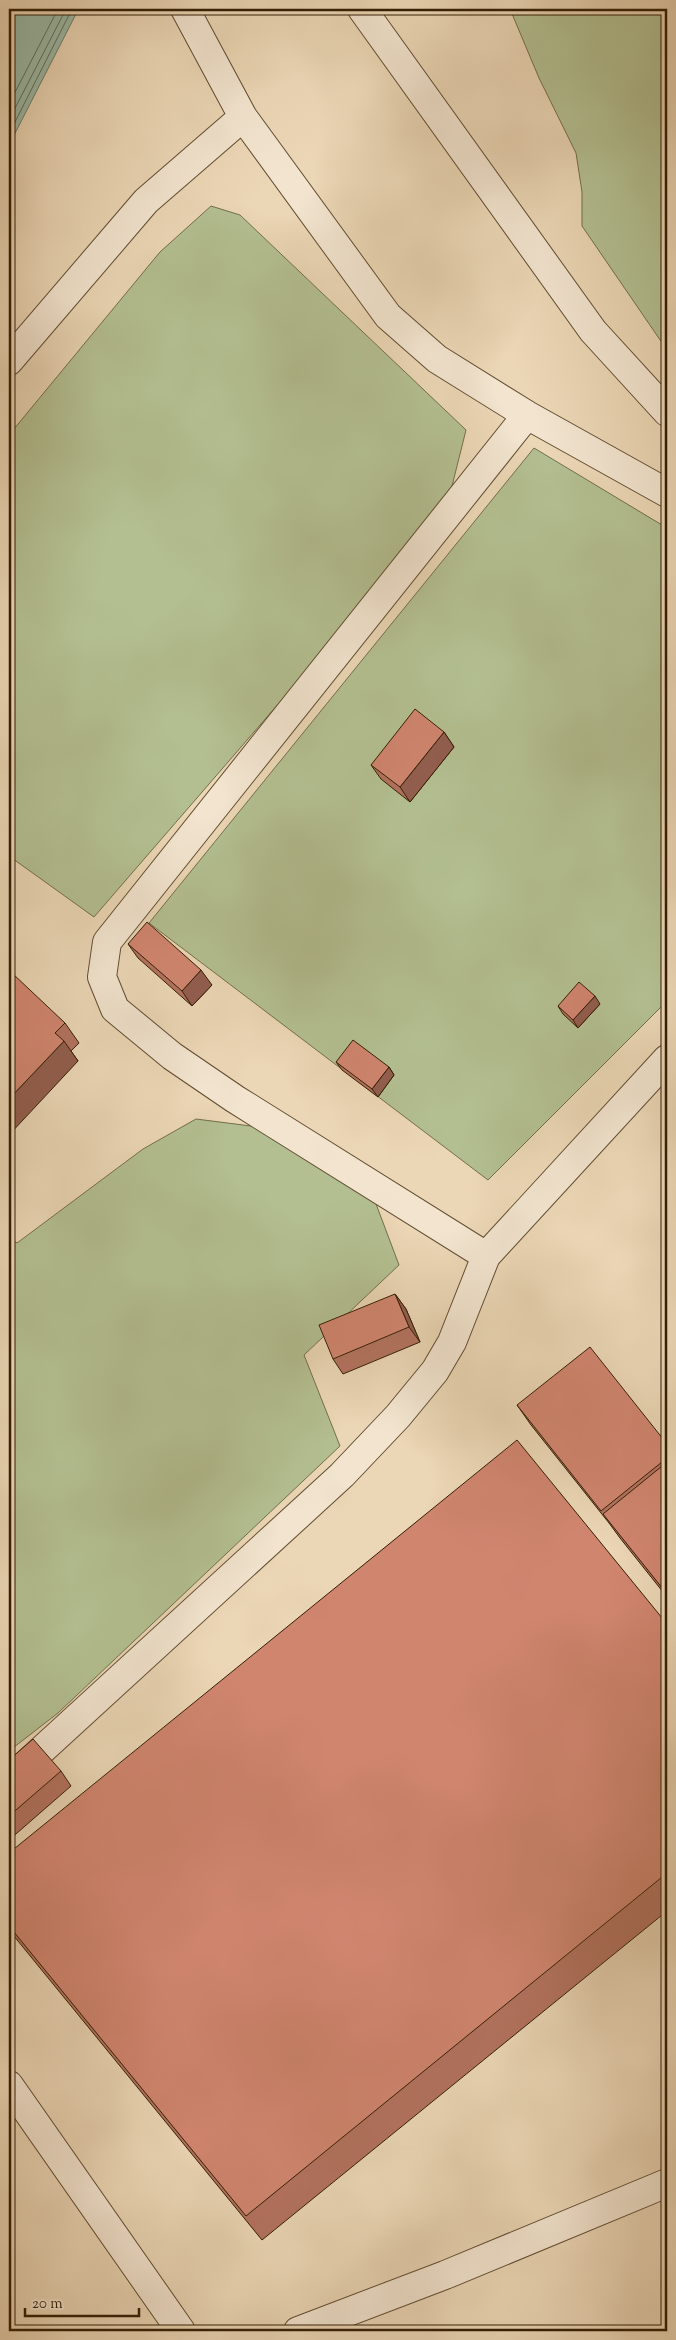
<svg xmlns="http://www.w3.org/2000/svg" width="676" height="2340" font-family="'Sorts Mill Goudy',serif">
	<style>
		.green { fill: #b3bf91; stroke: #736e4b }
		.water { fill: #99baa8; stroke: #707c67 }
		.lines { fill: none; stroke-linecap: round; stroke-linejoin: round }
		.shore { stroke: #666c56; stroke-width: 1 }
		.minor-casing { stroke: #614c31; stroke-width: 30 }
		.minor { stroke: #f2e4cf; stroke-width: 28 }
		.wall { fill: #b3725f; stroke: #331e05 }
		.shaded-wall { fill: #925d4e; stroke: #331e05 }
		.building { fill: #d0856f; stroke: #331e05 }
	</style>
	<rect width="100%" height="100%" fill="#ebd6b5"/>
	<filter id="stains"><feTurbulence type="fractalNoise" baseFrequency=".004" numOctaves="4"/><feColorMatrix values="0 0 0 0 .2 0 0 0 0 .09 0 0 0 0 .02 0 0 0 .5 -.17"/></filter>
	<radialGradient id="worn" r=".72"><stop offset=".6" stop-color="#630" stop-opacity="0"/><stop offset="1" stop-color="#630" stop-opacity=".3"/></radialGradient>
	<path class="green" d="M510,9H667V350L582,226V192L576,153L539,78Z
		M211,206L240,215L466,430L446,510L94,917L9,856V435L160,252Z
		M534,448L667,528V1001L488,1180L149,923Z
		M196,1119L251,1126L306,1141L370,1188L399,1265L304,1355L340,1446L58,1713L9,1751V1237L17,1243L143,1149Z"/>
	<path class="water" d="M9,9H77V12L9,145Z"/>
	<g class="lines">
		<path class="shore" d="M9,104L58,9
			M9,120L66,9
			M9,134L72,9"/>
		<g class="minor-casing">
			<path id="minor" d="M185,9L243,117L388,316L437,359L527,415L667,493
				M362,9L593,331L667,412
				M9,361L146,201L243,117
				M486,1256L235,1099L172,1056L115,1009L102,977L107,942L527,415
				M9,1780L342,1475L398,1416L435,1371L452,1342L486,1256L667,1059
				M9,2085L181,2331
				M298,2331L445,2275L667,2183"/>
		</g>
		<use href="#minor" class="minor"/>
	</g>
	<path class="wall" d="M444,732L454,747L410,802L381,779L371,765Z
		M128,944L212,985L192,1006L138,958Z
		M9,977L65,1023L79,1043L71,1051L78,1061Z
		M600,1004L578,1028L563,1014L558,1006Z
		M336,1062L389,1067L394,1075L378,1097L342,1070Z
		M395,1294L406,1309L420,1342L343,1374L333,1359Z
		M517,1405L667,1444V1597L620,1538L609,1523L531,1425Z
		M667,1624V1911L262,2240L9,1930V1853Z
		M9,1760L61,1771L71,1786L9,1840Z"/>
	<path class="shaded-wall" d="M444,732L454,747L410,802L400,787Z
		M201,970L212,985L192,1006L182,991Z
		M595,996L600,1004L578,1028L573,1020Z
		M64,1041L78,1061L9,1135V1099Z
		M389,1067L394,1075L378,1097L372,1089Z
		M395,1294L406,1309L420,1342L409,1327Z"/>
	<path class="building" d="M415,709L444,732L400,787L371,765Z
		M147,922L201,970L182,991L128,944Z
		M12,973L65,1023L55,1033L64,1041L9,1099V977Z
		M579,982L595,996L573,1020L558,1006Z
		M353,1040L389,1067L372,1089L336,1062Z
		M395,1294L409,1327L333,1359L319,1325Z
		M590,1347L667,1444V1458L601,1511L517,1405Z
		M517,1440L667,1624V1873L246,2216L9,1926V1853Z
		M667,1462V1594L603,1514Z
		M33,1739L61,1771L9,1816V1760Z"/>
	<rect width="676" height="2340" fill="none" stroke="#ebd6b5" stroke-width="30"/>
	<rect x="10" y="10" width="656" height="2320" fill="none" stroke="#331e05" stroke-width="2.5"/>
	<rect x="15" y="15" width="646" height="2310" fill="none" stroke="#331e05"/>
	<path d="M25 2308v8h114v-8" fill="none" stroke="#331e05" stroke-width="2.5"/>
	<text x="32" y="2308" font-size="15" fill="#331e05" stroke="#f2e4cf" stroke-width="4" paint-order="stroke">20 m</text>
	<rect width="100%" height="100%" filter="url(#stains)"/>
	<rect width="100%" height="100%" fill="url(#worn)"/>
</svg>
